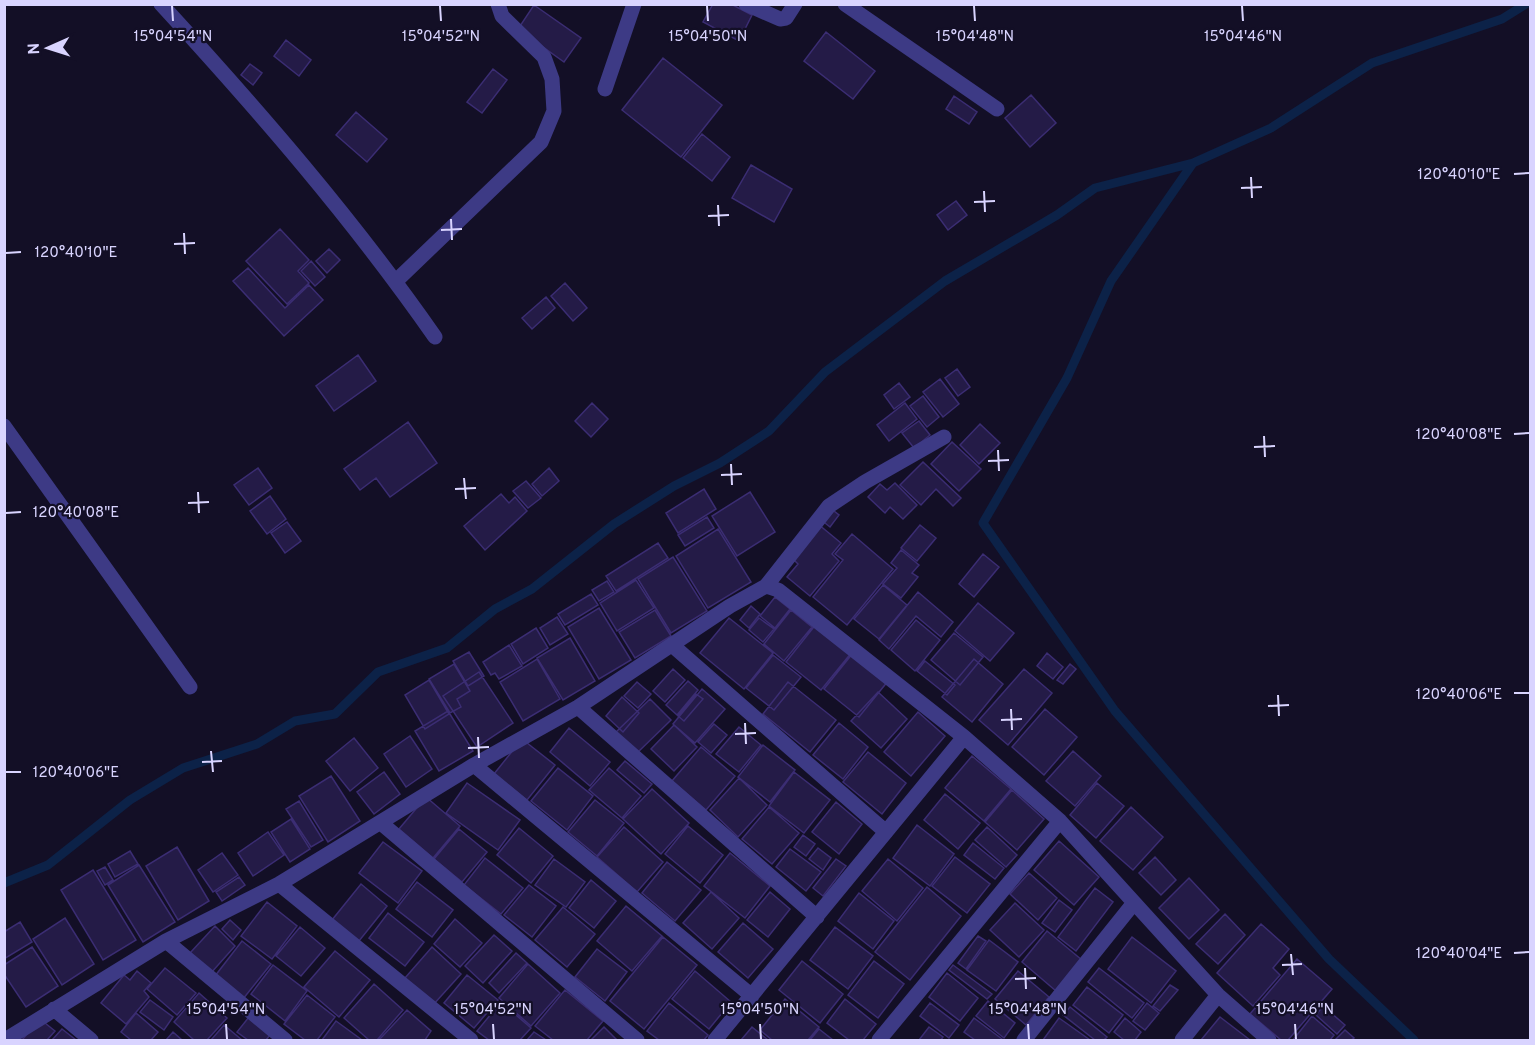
<svg xmlns="http://www.w3.org/2000/svg" width="1535" height="1045" font-family="Overpass,sans-serif">
	<style>
		.lines { fill: none; stroke-linecap: round; stroke-linejoin: round }
		.stream { stroke: #0c2248; stroke-width: 9 }
		.building { fill: #241b47; stroke: #3b2d73; stroke-width: 1.5 }
		.minor { stroke: #3d3a85; stroke-width: 15 }
		.ticks { fill: none; stroke: #d9d4ff; stroke-width: 2 }
		.ticks-label { font-size: 15px; text-anchor: middle; fill: #d9d4ff; stroke: #130f26; stroke-width: 4.5; stroke-linejoin: round; paint-order: stroke }
	</style>
	<rect width="100%" height="100%" fill="#130f26"/>
	<g class="lines">
		<path class="stream" d="M1193,163L1111,281L1067,378L983,523L1115,711L1329,959L1414,1040
			M4,883L48,865L130,800L183,768L257,744L295,721L335,714L378,672L447,648L495,609L532,589L614,524L674,486L720,463L769,431L825,372L945,281L1057,215L1095,188L1193,163L1271,128L1372,63L1502,19L1526,4"/>
	</g>
	<path class="building" d="M713,4H731L752,15L739,41L703,22Z
		M534,5L581,38L564,62L518,29Z
		M826,32L875,71L853,99L804,61Z
		M286,40L311,60L299,76L274,56Z
		M663,58L722,105L681,157L622,110Z
		M250,64L262,73L253,85L241,75Z
		M493,69L507,80L482,113L467,102Z
		M1031,95L1056,123L1030,147L1005,118Z
		M954,96L977,112L969,124L946,109Z
		M356,112L387,139L367,162L336,135Z
		M702,134L730,157L712,181L683,158Z
		M751,165L792,189L774,222L732,198Z
		M956,201L967,215L948,230L937,215Z
		M280,229L309,260L298,271L309,283L287,304L246,261Z
		M329,249L340,260L327,273L316,261Z
		M311,261L325,277L315,286L301,271Z
		M248,268L285,308L309,285L323,300L284,336L233,281Z
		M565,283L587,308L573,321L551,296Z
		M546,297L555,308L532,329L522,318Z
		M358,355L376,381L334,411L316,386Z
		M957,369L970,387L958,396L945,378Z
		M940,379L959,404L943,417L923,392Z
		M899,383L910,397L894,409L884,395Z
		M923,396L939,417L927,427L910,406Z
		M592,403L608,419L591,437L575,421Z
		M905,403L917,419L889,441L877,425Z
		M919,421L930,435L914,448L902,433Z
		M408,422L437,463L390,497L376,478L360,490L344,469Z
		M980,424L1000,443L979,464L960,445Z
		M952,442L981,469L959,491L931,464Z
		M923,462L961,498L953,506L936,489L921,505L900,485Z
		M258,468L272,488L249,505L234,485Z
		M549,468L559,481L542,496L532,484Z
		M526,481L541,498L528,508L513,491Z
		M895,483L917,505L903,519L890,507L885,513L868,497L880,484L887,490Z
		M704,489L716,509L678,533L666,513Z
		M750,492L775,532L737,556L712,516Z
		M501,494L509,503L515,497L527,511L485,550L464,526Z
		M270,496L286,519L267,534L250,511Z
		M830,508L839,515L830,527L820,519Z
		M707,517L714,528L685,546L678,535Z
		M287,522L301,541L285,553L271,533Z
		M818,524L841,543L832,554L839,561L810,596L787,577L798,564L791,557Z
		M920,525L936,538L917,561L901,548Z
		M718,529L751,582L708,608L676,556Z
		M852,534L893,569L847,625L813,597L843,560L835,554Z
		M658,543L668,558L616,591L606,576Z
		M901,550L919,565L912,573L918,577L901,598L883,584L897,568L891,563Z
		M983,554L999,567L974,597L959,584Z
		M673,557L707,611L671,633L638,579Z
		M636,580L654,608L617,631L600,603Z
		M607,581L614,592L599,601L592,590Z
		M883,585L907,605L879,639L854,619Z
		M918,592L953,622L941,637L916,616L889,649L879,640Z
		M591,594L598,605L565,625L558,614Z
		M775,597L790,609L775,628L760,616Z
		M978,603L1014,633L990,661L955,631Z
		M751,606L760,614L749,628L740,620Z
		M599,608L631,660L599,679L568,627Z
		M655,610L671,636L635,658L619,632Z
		M791,610L812,627L784,661L764,644Z
		M557,617L568,634L550,645L540,628Z
		M729,618L773,653L744,689L700,653Z
		M759,618L774,629L763,642L749,630Z
		M916,620L940,640L915,671L891,650Z
		M817,623L852,652L821,690L786,662Z
		M536,628L548,648L523,664L511,644Z
		M954,633L983,657L960,685L931,660Z
		M570,638L595,681L563,700L537,658Z
		M509,645L522,666L499,679L495,673L491,675L483,662Z
		M469,652L484,676L468,686L453,661Z
		M853,653L888,681L859,717L824,689Z
		M1047,653L1063,667L1053,679L1037,666Z
		M773,655L801,677L774,710L746,688Z
		M537,659L560,699L523,721L500,682Z
		M974,659L1003,684L972,722L942,697Z
		M925,661L955,685L947,695L917,671Z
		M454,664L470,691L457,699L461,707L450,713L429,679Z
		M1070,664L1076,669L1063,684L1057,680Z
		M673,669L685,680L665,702L653,691Z
		M1024,669L1052,693L1008,745L979,720Z
		M479,672L513,723L477,747L443,696Z
		M429,680L449,714L425,729L405,695Z
		M688,681L698,690L677,715L666,705Z
		M637,682L651,694L638,708L624,696Z
		M788,682L836,720L810,752L763,714Z
		M702,689L725,709L695,743L673,724Z
		M878,692L907,719L881,748L851,721Z
		M696,694L703,699L684,721L678,716Z
		M622,697L639,713L623,732L606,716Z
		M650,699L671,720L635,755L615,733Z
		M1045,709L1077,737L1044,775L1012,747Z
		M448,711L473,751L439,771L415,731Z
		M918,712L945,736L911,776L884,752Z
		M839,723L868,747L843,779L813,755Z
		M714,724L727,735L711,753L698,742Z
		M674,725L697,747L674,771L651,749Z
		M739,727L761,745L739,772L716,754Z
		M569,728L610,762L590,786L550,752Z
		M410,736L432,769L406,787L384,754Z
		M354,738L378,768L350,791L326,761Z
		M522,739L555,765L527,800L494,774Z
		M763,745L795,770L770,802L738,777Z
		M701,747L735,776L706,810L672,781Z
		M1073,751L1101,776L1075,806L1046,781Z
		M868,752L906,783L882,814L843,782Z
		M972,756L1011,789L984,821L945,788Z
		M625,761L652,784L644,793L617,770Z
		M558,768L593,796L567,830L531,801Z
		M609,768L641,796L622,818L589,790Z
		M384,772L400,794L374,814L357,792Z
		M794,772L830,800L804,833L769,806Z
		M331,776L360,821L328,842L299,796Z
		M739,778L767,805L738,837L710,810Z
		M467,783L520,820L498,850L446,813Z
		M1097,783L1124,806L1096,838L1070,815Z
		M652,789L689,823L661,854L623,819Z
		M1012,790L1044,819L1017,850L985,822Z
		M945,794L980,823L958,849L924,820Z
		M426,797L460,826L433,858L399,829Z
		M595,800L624,823L597,856L568,832Z
		M299,801L323,840L311,847L286,809Z
		M836,802L862,824L839,854L812,832Z
		M769,807L799,833L772,864L742,839Z
		M1131,807L1163,837L1133,870L1100,841Z
		M291,819L310,849L290,862L271,832Z
		M917,825L954,854L930,886L893,858Z
		M688,826L723,855L700,883L665,854Z
		M624,827L663,862L637,892L597,857Z
		M987,827L1017,855L1006,867L975,840Z
		M519,828L553,856L531,883L497,855Z
		M459,829L487,852L462,882L434,859Z
		M268,832L284,855L253,876L238,853Z
		M803,835L815,844L806,856L794,847Z
		M1059,841L1099,877L1074,905L1034,870Z
		M383,842L422,871L398,903L359,873Z
		M973,843L1004,868L995,879L964,855Z
		M177,847L209,901L178,920L146,866Z
		M818,848L831,858L823,870L809,859Z
		M790,849L821,872L806,891L776,867Z
		M130,851L138,864L115,877L108,864Z
		M222,853L238,875L213,892L198,870Z
		M730,853L770,886L745,918L704,886Z
		M955,857L990,884L967,913L932,886Z
		M1155,857L1176,880L1161,895L1139,873Z
		M485,858L523,888L501,914L464,885Z
		M554,859L585,882L566,907L535,885Z
		M836,859L846,866L823,896L813,888Z
		M888,859L923,888L897,921L862,891Z
		M667,862L701,890L675,921L642,893Z
		M139,865L175,922L143,942L108,885Z
		M105,867L113,880L105,885L97,871Z
		M93,870L136,940L103,960L61,890Z
		M1029,873L1057,898L1038,920L1010,894Z
		M239,877L245,885L222,901L216,892Z
		M1189,878L1219,910L1189,939L1159,908Z
		M591,880L616,901L594,928L569,908Z
		M417,882L453,910L432,937L396,909Z
		M361,884L387,906L359,941L332,920Z
		M529,885L556,906L532,937L504,915Z
		M927,887L961,916L910,980L875,952Z
		M1095,888L1113,902L1076,951L1058,937Z
		M711,892L739,918L712,949L683,923Z
		M770,892L790,909L768,937L747,920Z
		M859,893L894,921L873,949L838,921Z
		M1059,900L1072,910L1055,932L1042,923Z
		M267,902L297,926L272,959L241,936Z
		M1015,903L1044,930L1019,957L990,930Z
		M626,906L662,936L632,971L597,941Z
		M563,907L595,934L567,967L535,940Z
		M388,913L424,942L405,966L369,938Z
		M1225,914L1245,935L1218,964L1196,944Z
		M65,918L94,964L62,985L33,939Z
		M455,919L482,943L460,967L434,944Z
		M230,920L241,930L233,940L222,929Z
		M20,922L32,942L4,959V932Z
		M743,923L773,949L748,978L718,952Z
		M1261,924L1289,949L1273,968L1280,975L1253,1006L1217,973Z
		M215,926L235,946L211,973L190,953Z
		M300,927L325,948L301,976L276,956Z
		M835,927L873,956L848,989L810,960Z
		M1047,931L1082,960L1056,991L1022,962Z
		M494,935L512,951L483,983L465,966Z
		M978,936L986,941L966,969L958,963Z
		M663,937L697,965L644,1029L610,1001Z
		M1132,937L1176,971L1151,1003L1108,969Z
		M989,940L1018,962L996,991L967,970Z
		M242,941L271,964L243,999L215,976Z
		M32,947L58,986L26,1007L4,974V965Z
		M432,947L461,974L433,1005L405,978Z
		M597,949L627,972L605,1001L575,977Z
		M335,951L370,980L339,1017L304,987Z
		M516,953L527,963L499,993L489,983Z
		M1297,959L1332,989L1288,1040H1281L1250,1014Z
		M802,961L843,994L820,1023L779,990Z
		M874,961L904,984L878,1018L848,995Z
		M528,964L560,993L531,1026L499,998Z
		M273,965L307,991L285,1021L251,994Z
		M953,965L992,994L987,999L949,970Z
		M165,968L196,993L177,1015L147,989Z
		M1099,968L1144,1003L1132,1018L1088,982Z
		M137,971L151,983L144,991L149,997L126,1024L101,1003L124,975L130,980Z
		M695,971L731,1002L709,1029L672,999Z
		M1018,971L1049,997L1026,1025L995,999Z
		M947,973L978,998L960,1021L929,997Z
		M467,975L498,1000L474,1028L444,1003Z
		M374,984L403,1010L377,1040H369L344,1018Z
		M1170,985L1178,990L1160,1011L1153,1006Z
		M1087,987L1123,1015L1109,1033L1073,1005Z
		M565,990L603,1021L587,1040H553L535,1026Z
		M199,993L227,1018L207,1040H194L174,1022Z
		M307,995L335,1017L317,1040H305L284,1024Z
		M785,999L819,1027L808,1040H772L760,1030Z
		M845,999L876,1024L863,1040H849L827,1023Z
		M150,1000L173,1017L164,1030L140,1012Z
		M988,1001L1015,1023L1004,1038L976,1016Z
		M501,1002L531,1028L520,1040H489L477,1031Z
		M669,1003L708,1035L704,1040H659L647,1031Z
		M930,1003L959,1025L949,1038L920,1016Z
		M1147,1003L1159,1013L1145,1030L1133,1021Z
		M1323,1006L1345,1025L1337,1034L1316,1015Z
		M1070,1007L1107,1037L1104,1040H1095L1063,1015Z
		M407,1010L431,1031L425,1040H379Z
		M136,1013L158,1032L151,1040H131L121,1032Z
		M1312,1016L1334,1035L1330,1040H1293Z
		M249,1017L270,1035L266,1040H248L237,1032Z
		M1220,1017L1250,1040H1201Z
		M974,1018L1002,1039L1001,1040H975L964,1032Z
		M1059,1018L1090,1040H1043Z
		M1125,1018L1141,1032L1135,1040H1124L1114,1032Z
		M40,1019L55,1031L47,1040H22Z
		M336,1021L362,1040H322Z
		M224,1025L242,1040H211Z
		M604,1027L617,1040H591Z
		M752,1027L768,1040H741Z
		M929,1027L943,1037L941,1040H919Z
		M62,1029L76,1040H52Z
		M819,1029L833,1040H810Z
		M1345,1030L1354,1038L1351,1040H1335Z
		M173,1032L182,1040H166Z
		M534,1032L546,1040H527Z"/>
	<g class="lines">
		<path class="minor" d="M161,4C259,111 352,218 435,337
			M746,4L780,19L786,18L795,4
			M845,4L997,109
			M605,89L634,4
			M396,281L541,142L554,111L552,79L544,57L502,16L498,4
			M4,426L190,687
			M766,586L829,506L865,482L944,437
			M672,645L886,832
			M578,707L817,917
			M474,765L752,996
			M381,823L637,1040
			M279,884L471,1040
			M166,941L285,1040
			M54,1009L91,1040
			M5,1040L166,941L279,884L474,765L578,707L730,606L766,586L778,590L964,737L1060,821L1218,995L1269,1040
			M715,1040L964,737
			M879,1040L1060,821
			M1024,1040L1133,904
			M1182,1040L1218,995"/>
	</g>
	<path class="ticks" d="M172,6L173,21M440,6L441,21M707,6L708,21M974,6L975,21M1242,6L1243,21M1514,174L1529,173M1251,177L1252,198M1241,188L1262,187M984,191L985,212M974,202L995,201M718,205L719,226M708,216L729,215M451,219L452,240M441,230L462,229M184,233L185,254M174,244L195,243M6,253L21,252M1514,434L1529,433M1264,436L1265,457M1254,447L1275,446M998,450L999,471M988,461L1009,460M731,464L732,485M721,475L742,474M464,478L466,499M455,489L476,488M198,492L199,513M188,503L209,502M6,513L21,512M1514,693H1529M1278,695L1279,716M1268,706L1289,705M1011,709L1012,730M1001,720L1022,719M745,723L746,744M735,734L756,733M478,737L479,758M468,748L489,747M211,751L213,772M202,762L222,761M6,772H21M1514,953L1529,952M1291,954L1293,975M1282,965L1302,964M1025,968L1026,989M1015,979L1036,978M226,1024L227,1039M493,1024L494,1039M760,1024L761,1039M1028,1024L1029,1039M1295,1024L1296,1039"/>
	<g class="ticks-label">
		<text x="173" y="41">15°04'54"N</text>
		<text x="441" y="41">15°04'52"N</text>
		<text x="708" y="41">15°04'50"N</text>
		<text x="975" y="41">15°04'48"N</text>
		<text x="1243" y="41">15°04'46"N</text>
		<text x="1459" y="179">120°40'10"E</text>
		<text x="76" y="257">120°40'10"E</text>
		<text x="1459" y="439">120°40'08"E</text>
		<text x="76" y="517">120°40'08"E</text>
		<text x="1459" y="699">120°40'06"E</text>
		<text x="76" y="777">120°40'06"E</text>
		<text x="1459" y="958">120°40'04"E</text>
		<text x="226" y="1014">15°04'54"N</text>
		<text x="493" y="1014">15°04'52"N</text>
		<text x="760" y="1014">15°04'50"N</text>
		<text x="1028" y="1014">15°04'48"N</text>
		<text x="1295" y="1014">15°04'46"N</text>
	</g>
	<rect width="1535" height="1045" fill="none" stroke="#d9d4ff" stroke-width="12"/>
	<g transform="translate(48 48) rotate(267)" stroke="#130f26" stroke-width="4.5" paint-order="stroke">
	<path d="M0-4.5L10 22L0 15L-10 22Z" fill="#d9d4ff"/>
	<text y="-9" font-size="16" font-weight="bold" text-anchor="middle" fill="#d9d4ff">N</text>
	</g>
</svg>
